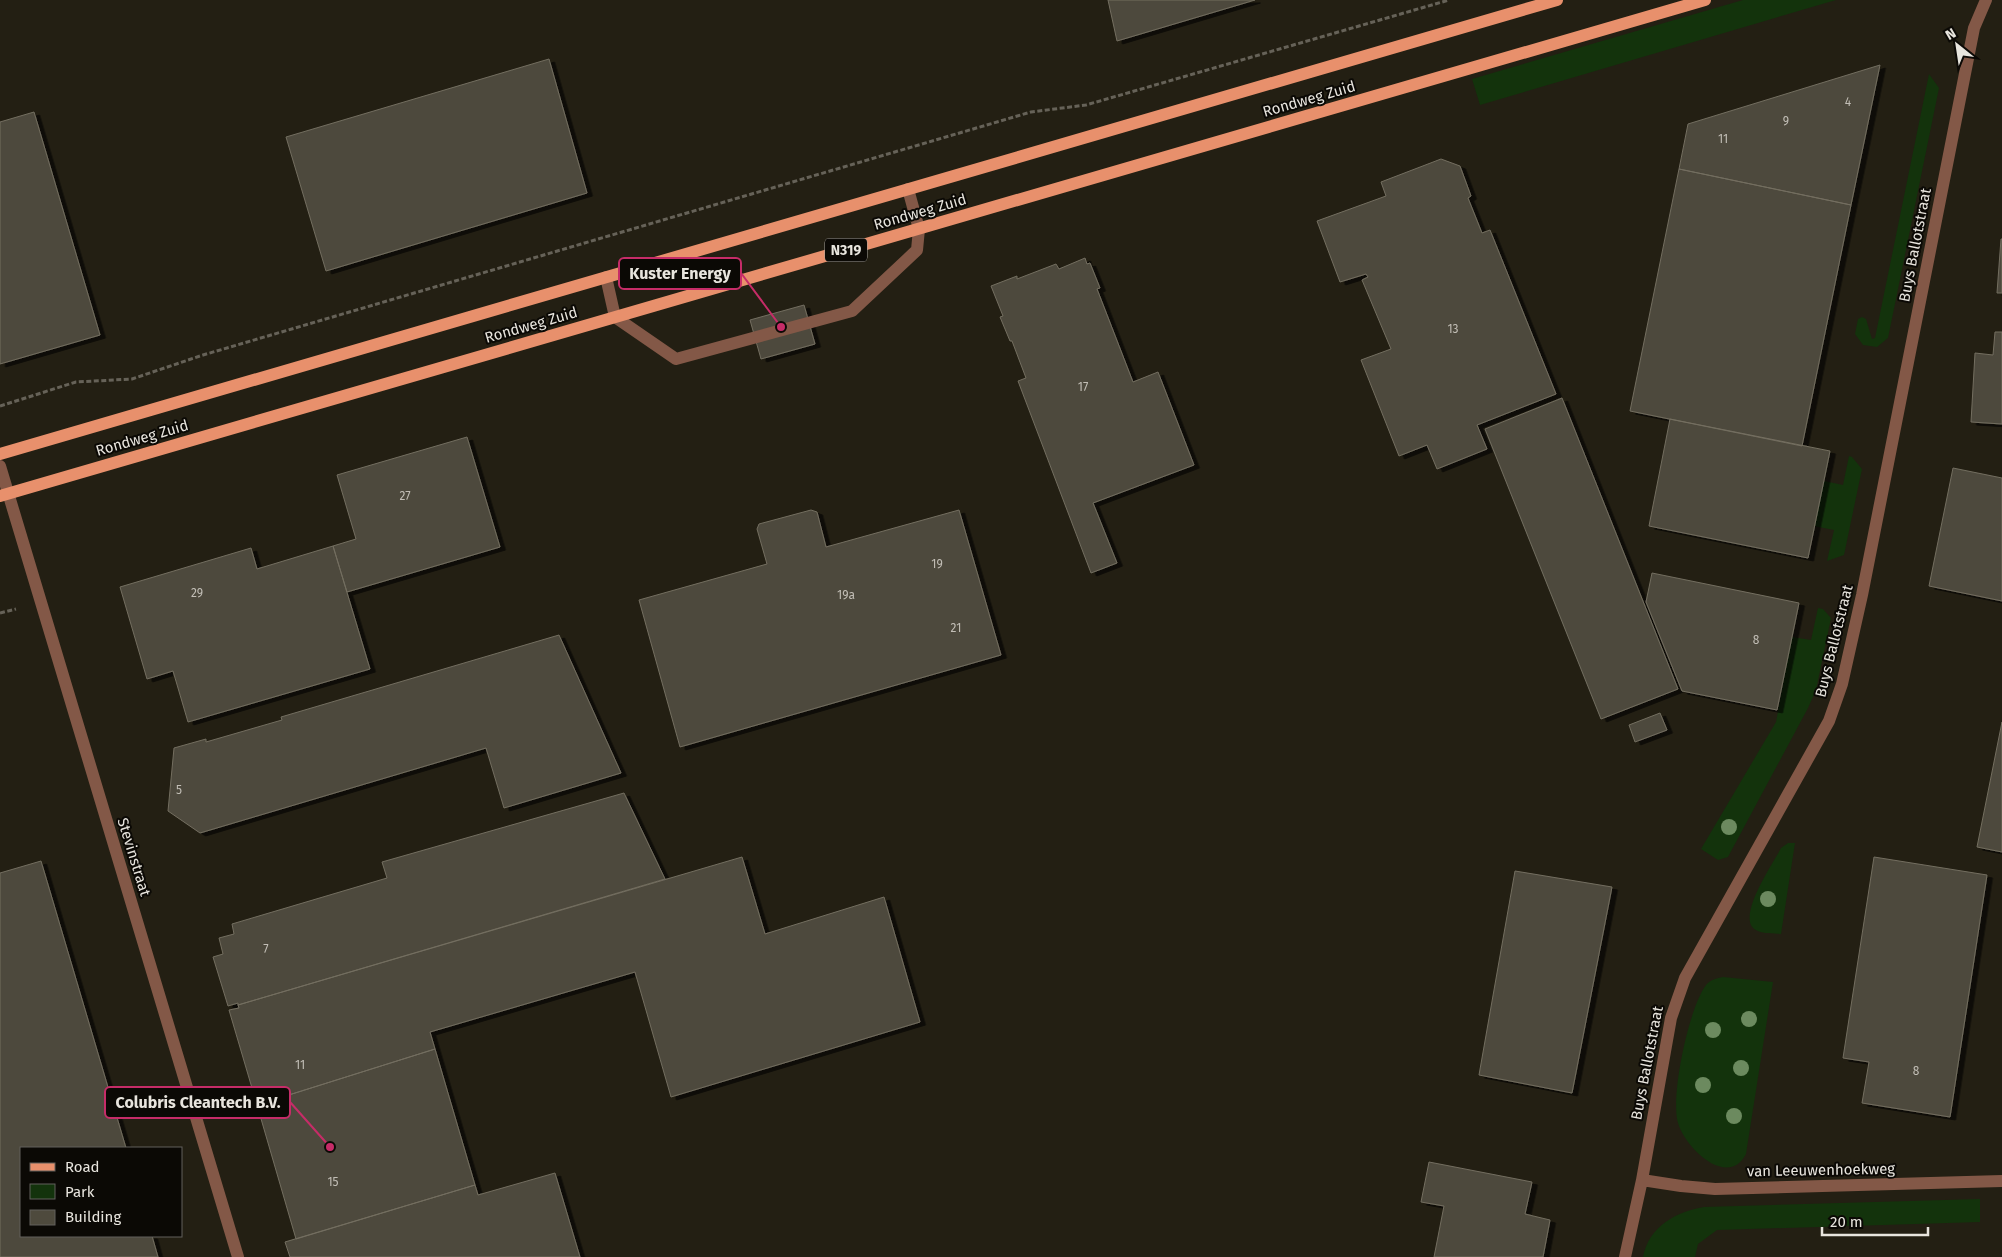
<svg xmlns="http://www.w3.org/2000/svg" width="2002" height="1257" font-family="'Fira Sans',sans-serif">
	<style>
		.green { fill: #13330c }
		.building { fill: #4e4a3d; stroke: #736e60; filter: url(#shadow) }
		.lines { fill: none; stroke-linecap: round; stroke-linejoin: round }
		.path { stroke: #666258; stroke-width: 3; stroke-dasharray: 5 2.5; stroke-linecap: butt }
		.minor { stroke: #835847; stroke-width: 12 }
		.major { stroke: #e8906c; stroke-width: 12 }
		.tree { fill: #6c8a5f }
		.labels { text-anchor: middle; stroke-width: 4; stroke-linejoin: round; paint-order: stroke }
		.number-label { font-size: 12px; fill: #c2beb6 }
		.shield { fill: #0b0905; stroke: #a6a39d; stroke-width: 1 }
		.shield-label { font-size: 14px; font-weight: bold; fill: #e8e5de }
		.street-label { font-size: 15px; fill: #e8e5de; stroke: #0b0905 }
		.leader { fill: none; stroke: #c62c68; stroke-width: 2 }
		.callout-dot { fill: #c62c68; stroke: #0b0905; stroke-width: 2 }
		.callout { fill: #0b0905; stroke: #c62c68; stroke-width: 2 }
		.callout-label { font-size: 16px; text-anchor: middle; font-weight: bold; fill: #e8e5de }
	</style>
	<defs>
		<filter id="shadow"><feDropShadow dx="5.5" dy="3" stdDeviation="0" flood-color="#0009"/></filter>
	</defs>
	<rect width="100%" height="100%" fill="#231f13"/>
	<path class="green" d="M1743,0H1836L1480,105L1472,79Z
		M1929,74L1939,88L1888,338L1877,347L1863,345L1855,334L1858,319L1862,317L1866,319L1872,339L1875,338Z
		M1849,456L1852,457L1862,469L1844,555L1827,561L1834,530L1814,526L1824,481L1843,485Z
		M1818,608L1823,609L1831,618L1816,690L1808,708L1728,857L1718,860L1701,849L1776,722L1792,637L1811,640Z
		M1788,843H1795L1781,934C1774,933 1764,934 1758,931C1732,922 1774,862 1781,848Z
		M1723,977L1773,982L1746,1154C1728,1189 1685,1148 1678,1123C1670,1097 1689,1007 1706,985C1710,980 1717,978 1723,977Z
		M1980,1199V1222L1717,1230L1698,1244L1695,1257H1643C1649,1226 1676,1212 1704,1207Z"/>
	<path class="building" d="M1108,0H1255L1117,41Z
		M549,59L587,193L326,271L286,137Z
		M1880,65L1851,205L1679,169L1688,124Z
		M34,112L100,335L0,364V122Z
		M1441,159L1460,166L1471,196L1468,198L1482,233L1490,230L1556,394L1477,425L1487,449L1437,469L1427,445L1399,456L1361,360L1391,349L1362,280L1368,277L1366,274L1340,282L1317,221L1386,196L1381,182Z
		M1679,169L1851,205L1802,446L1630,411Z
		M2001,239H2002V293H1997Z
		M1085,258L1087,264L1090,263L1100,288L1097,289L1133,382L1158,372L1194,465L1093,503L1117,563L1091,573L1018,381L1026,378L1012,341H1010L1000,317L1003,316L991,286L1017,276V279L1056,264L1059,269Z
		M804,305L815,344L761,359L750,320Z
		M1995,332H2002V424L1971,422L1975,353L1993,355Z
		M1562,398L1678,689L1601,719L1485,429Z
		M1670,419L1830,451L1808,558L1649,526Z
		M467,437L500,547L347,592L333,546L356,539L337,475Z
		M1953,468L2002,478V601L1929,586Z
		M811,510L817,512L826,547L959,510L1001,655L680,747L639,600L767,564L757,529L759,524Z
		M333,546L370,669L188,722L173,671L147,679L120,587L251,548L257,569Z
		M1652,573L1799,603L1777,710L1682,691L1646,602Z
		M559,635L621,773L504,808L486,748L200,833L168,811L174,748L206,739V742L282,720L281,717Z
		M1660,713L1667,730L1635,742L1629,725Z
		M2002,722V852L1977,847Z
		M624,793L665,879L238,1005V1003L228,1006L213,957L223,954L219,938L234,934L232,924L387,878L382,862Z
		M742,857L765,934L884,897L920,1022L671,1097L635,972L430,1032L435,1049L257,1105L229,1010L239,1008L238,1005Z
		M1874,857L1987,875L1950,1117L1862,1103L1869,1062L1843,1058Z
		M41,861L126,1148H21V1236H152L158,1257H0V873Z
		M1515,871L1612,887L1572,1093L1479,1075Z
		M435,1049L475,1185L296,1239L257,1105Z
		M1429,1162L1532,1182L1525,1214L1550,1220L1543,1257H1434L1444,1206L1421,1202Z
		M555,1173L580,1257H290L285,1242L475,1185L478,1195Z"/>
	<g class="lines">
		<path class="path" d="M0,406L76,382L132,379L203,355L1031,112L1086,105L1449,0
			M0,613L16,609"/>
		<path class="minor" d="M606,277L615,317L676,359L852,311L917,250L919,229L908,189
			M0,466L238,1257
			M1642,1180L1681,1186L1715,1189L2002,1181
			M1625,1257L1642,1180L1671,1018L1685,978L1829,721L1842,684L1862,595L1974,28L1986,0"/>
		<path class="major" d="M0,454L1557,0
			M0,496L1705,0"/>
	</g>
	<g class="tree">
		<circle cx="1729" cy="827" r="8"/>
		<circle cx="1768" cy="899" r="8"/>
		<circle cx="1749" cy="1019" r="8"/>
		<circle cx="1713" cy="1030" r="8"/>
		<circle cx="1741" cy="1068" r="8"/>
		<circle cx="1703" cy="1085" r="8"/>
		<circle cx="1734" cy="1116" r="8"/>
	</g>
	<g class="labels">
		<g class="number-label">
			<text x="1848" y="106">4</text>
			<text x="1786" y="125">9</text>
			<text x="1723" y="143">11</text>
			<text x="1453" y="333">13</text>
			<text x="1083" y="391">17</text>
			<text x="405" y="500">27</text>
			<text x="937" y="568">19</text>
			<text x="197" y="597">29</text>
			<text x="846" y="599">19a</text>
			<text x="956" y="632">21</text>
			<text x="1756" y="644">8</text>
			<text x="179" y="794">5</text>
			<text x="266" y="953">7</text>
			<text x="300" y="1069">11</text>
			<text x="1916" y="1075">8</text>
			<text x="333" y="1186">15</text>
		</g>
		<rect class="shield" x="825" y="238.5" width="42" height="23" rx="4"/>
		<g class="shield-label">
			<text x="846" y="255">N319</text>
		</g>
		<g class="street-label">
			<text transform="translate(1309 99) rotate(-16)" y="5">Rondweg Zuid</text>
			<text transform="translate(920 212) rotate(-16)" y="5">Rondweg Zuid</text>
			<text transform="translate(1915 245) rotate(-79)" y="5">Buys Ballotstraat</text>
			<text transform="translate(531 325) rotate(-16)" y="5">Rondweg Zuid</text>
			<text transform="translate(142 438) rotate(-16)" y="5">Rondweg Zuid</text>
			<text transform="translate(1834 641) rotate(-76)" y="5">Buys Ballotstraat</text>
			<text transform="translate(134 857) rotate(73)" y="5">Stevinstraat</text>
			<text transform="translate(1647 1063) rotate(-79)" y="5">Buys Ballotstraat</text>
			<text transform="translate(1821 1170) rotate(-1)" y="5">van Leeuwenhoekweg</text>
		</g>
	</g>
	<path class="leader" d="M781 327L741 273M330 1147L290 1102"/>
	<g class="callout-dot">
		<circle cx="781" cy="327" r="5"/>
		<circle cx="330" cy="1147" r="5"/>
	</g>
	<g class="callout">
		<rect x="619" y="258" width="122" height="31" rx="5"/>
		<rect x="105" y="1087" width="185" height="31" rx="5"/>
	</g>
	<g class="callout-label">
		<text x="680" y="279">Kuster Energy</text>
		<text x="198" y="1108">Colubris Cleantech B.V.</text>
	</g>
	<rect x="20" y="1147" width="162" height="90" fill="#0b0905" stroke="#63615c"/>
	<rect x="30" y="1163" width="25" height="8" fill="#e8906c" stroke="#63615c"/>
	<text x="65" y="1172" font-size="15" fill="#e8e5de">Road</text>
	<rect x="30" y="1184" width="25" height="15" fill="#13330c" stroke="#63615c"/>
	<text x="65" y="1197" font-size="15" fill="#e8e5de">Park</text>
	<rect x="30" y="1210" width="25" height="15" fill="#4e4a3d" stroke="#63615c"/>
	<text x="65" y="1222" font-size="15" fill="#e8e5de">Building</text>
	<g transform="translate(1957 45) rotate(330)" stroke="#0b0905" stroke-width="4" paint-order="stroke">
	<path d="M0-4L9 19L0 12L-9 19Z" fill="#e8e5de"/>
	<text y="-8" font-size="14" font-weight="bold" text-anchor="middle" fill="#e8e5de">N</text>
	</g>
	<path d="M1822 1227v8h106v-8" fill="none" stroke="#e8e5de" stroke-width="2.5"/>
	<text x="1830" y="1227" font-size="15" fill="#e8e5de" stroke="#0b0905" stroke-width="4" paint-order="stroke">20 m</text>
</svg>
